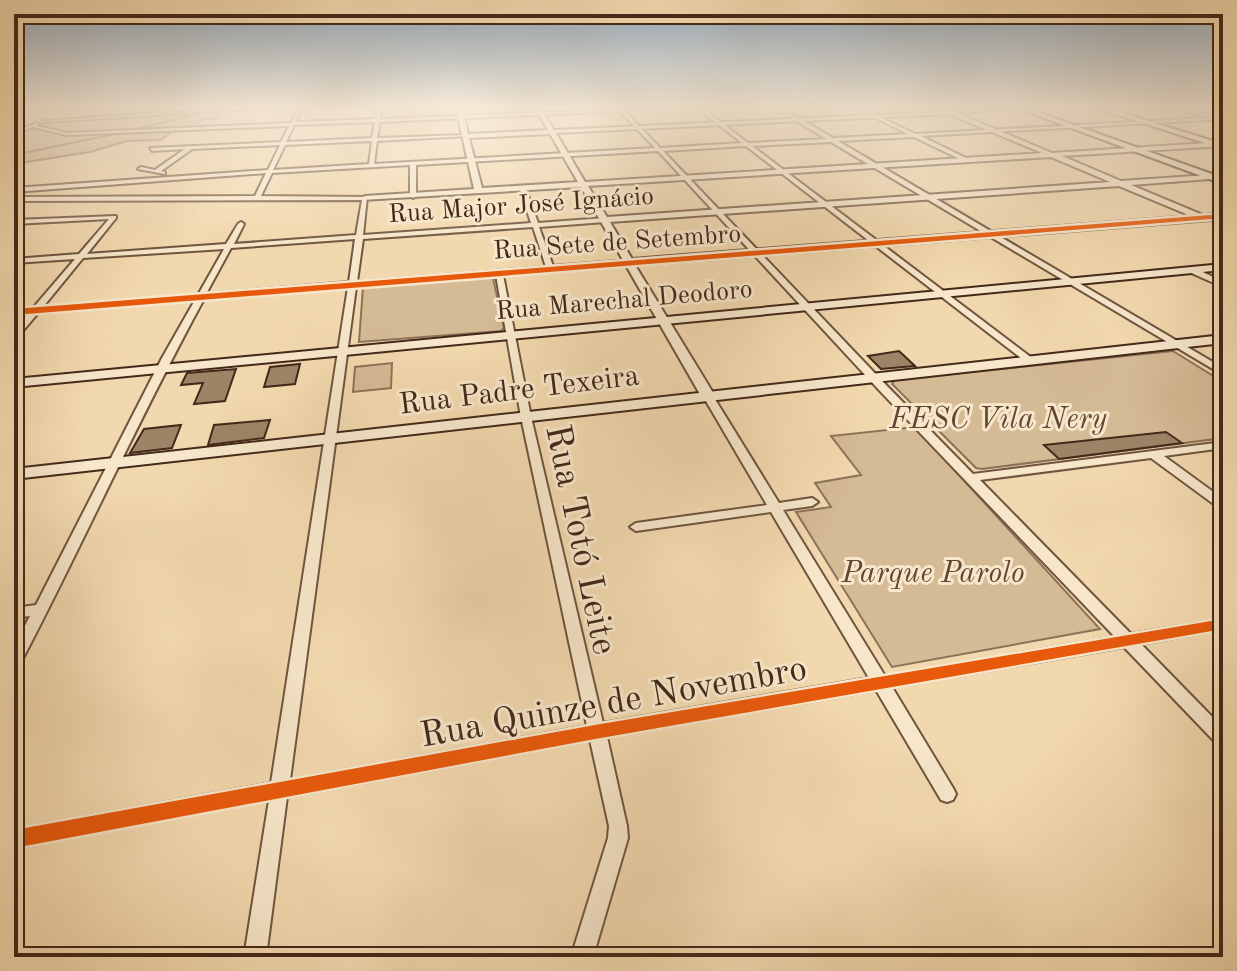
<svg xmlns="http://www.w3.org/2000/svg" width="1237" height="971" font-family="'Old Standard TT',serif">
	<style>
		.green { fill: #d4ba95; stroke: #8c7258; stroke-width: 2 }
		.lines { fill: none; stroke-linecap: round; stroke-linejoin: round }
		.stream { stroke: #886e55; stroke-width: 2 }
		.building { fill: #9e8467; stroke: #43291a; stroke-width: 2 }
		.minor-casing { stroke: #6f553f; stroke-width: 4 }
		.tertiary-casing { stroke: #6f553f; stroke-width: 4 }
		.secondary-casing { stroke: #43291a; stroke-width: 4 }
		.minor { fill: #f7e6ca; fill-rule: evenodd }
		.tertiary { fill: #f7e6ca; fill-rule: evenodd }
		.secondary { fill: #f7e6ca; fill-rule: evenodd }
		.cycleway-casing { stroke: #f7e6ca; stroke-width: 5 }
		.cycleway { fill: #e8590c; fill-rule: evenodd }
		.labels { text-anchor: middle; stroke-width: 6; stroke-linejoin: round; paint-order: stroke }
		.far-street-label { font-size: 26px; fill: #43291a; stroke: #f7e6ca }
		.street-label { font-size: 30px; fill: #43291a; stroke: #f7e6ca }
		.park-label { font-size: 30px; font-style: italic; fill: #604633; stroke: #f7e6ca }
		.near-street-label { font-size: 36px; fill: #43291a; stroke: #f7e6ca }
	</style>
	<rect width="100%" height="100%" fill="#f2d8ae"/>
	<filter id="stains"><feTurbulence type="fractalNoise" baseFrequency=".0025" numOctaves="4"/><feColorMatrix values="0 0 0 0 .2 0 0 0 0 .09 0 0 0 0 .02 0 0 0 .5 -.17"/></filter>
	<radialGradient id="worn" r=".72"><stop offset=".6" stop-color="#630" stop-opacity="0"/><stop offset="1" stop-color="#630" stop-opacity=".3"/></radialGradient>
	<path class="green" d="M186,108H243L224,110L216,119H202L193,129L172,131L161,140L127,141L90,152L14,164V132C66,111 129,115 185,112L181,110Z
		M487,276L493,278L504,328L501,331L359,342L363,287Z
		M1173,351L1223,382V438L982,469L976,468L892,384L895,380Z
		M392,363L391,388L353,392L355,367Z
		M915,427L1100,629L892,667L796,512L831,507L815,483L861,475L831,436Z"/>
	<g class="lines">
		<path class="stream" d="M214,109L218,108
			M129,131L208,111
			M14,155L115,134"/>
	</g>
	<path class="building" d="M899,351L915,366L881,369L868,356Z
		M300,364L295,384L264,387L270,367Z
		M236,369L225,401L194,404L203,383L181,385L187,373Z
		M270,420L264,438L208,445L214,425Z
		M181,425L172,448L130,453L144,429Z
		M1166,432L1182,443L1059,459L1044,445Z"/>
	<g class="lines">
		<g class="minor-casing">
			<path id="minor" d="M248,108H269L45,122L43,121Z
				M298,108H302L295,122L375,119L377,108H381L380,119L655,108L625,111L660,148L742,143L697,108H702L748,143L826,139L776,108H781L833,138L908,134L856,108H861L915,134L1223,117V119L921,136L968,159L966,162L914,137L838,141L1223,368V375L831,142L752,146L1032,358V362H1026L746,146L663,151L887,386L973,474L1223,442V448L1164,456L1223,499V509L1219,508L1151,458L980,480L1131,634L1223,619V629L1141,644L1223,728V746L1217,744L1124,647L892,687L953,788L956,794L953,800L947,802L941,800L876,690L607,737L627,826L628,838L593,957H571L608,838L609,826L590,740L287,797L266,957H244L269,800L14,848V830L271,783L348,287L204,299C138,420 82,546 19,666L14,668V647L30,616L14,618V608L36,605L162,358L195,300L38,313L17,338L14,339V330L28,313L14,315V309L33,308L75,259L14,263V259L79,254L109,219L14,224V220L116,216V218L87,254L226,244L238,224L241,222L244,224L234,244L356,235L362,200L14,201V197L255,196L266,173L14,192V188L268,170L280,145L192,149L161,171L165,172V174L138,169L141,167L155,170L185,149L152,151L150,148L281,142L289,126L67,135L33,127L14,134V131L37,123L39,124L37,126L67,133L291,123ZM620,111L655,148L374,164L377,141L467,136L465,135L377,138L380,122ZM375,122L372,138L286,142L294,125ZM372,141L369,164L273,170L285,145ZM658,151L879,390L1115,637L885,676L783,510L812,506L818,502L812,498L779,503L713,396L708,393L703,396L767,505L636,523L630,527L636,531L771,512L869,678L603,723L531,417L503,275L633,264V260H630L553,266L539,227L605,222L608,220L605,218L538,223L526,189L523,187L520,189L531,223L363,235L367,197L261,196L272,173L410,165V196L413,198L416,196V165ZM533,227L546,267L357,282L363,239ZM355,239L349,282L206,294L231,248ZM224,249L198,295L43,307L83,258ZM496,275L521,417L587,726L290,780L356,287Z
				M1189,268H1195L1223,282V287L1189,272Z"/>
		</g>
		<g class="tertiary-casing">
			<path id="tertiary" d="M456,108H462L468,134L548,130L535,108H541L554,130L1027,108L957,113L1052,153L1223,142V146L1062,156L1121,181L1223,174V178L1131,185L1203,215L1223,213V219L635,265L715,396L708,400L701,396L581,187L362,200L361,198L365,196L474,189ZM949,114L1042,153L585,182L556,133ZM550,134L578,182L482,188L469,138ZM1051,157L1110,182L607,217L588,186ZM1119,186L1191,216L632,259L610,222Z"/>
		</g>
		<g class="secondary-casing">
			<path id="secondary" d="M1017,108H1026L1223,178V184Z
				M1097,108H1106L1223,144V149Z
				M1179,108L1223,118V122L1180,109Z
				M1223,264V270L14,387V379Z
				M1223,335V343L14,479V469Z"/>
		</g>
		<use href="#minor" class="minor"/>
		<use href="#tertiary" class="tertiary"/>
		<use href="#secondary" class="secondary"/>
		<g class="cycleway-casing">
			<path id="cycleway" d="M1223,214V218L14,315V309Z
				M1223,619V629L595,739L14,848V830L595,725Z"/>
		</g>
		<use href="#cycleway" class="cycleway"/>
	</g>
	<linearGradient id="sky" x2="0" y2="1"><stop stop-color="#94aabd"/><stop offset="0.44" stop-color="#f9eddb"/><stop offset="1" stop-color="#f9eddb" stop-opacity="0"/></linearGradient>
	<rect width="1237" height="244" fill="url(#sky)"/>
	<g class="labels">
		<g class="far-street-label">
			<text transform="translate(521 204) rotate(-4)" y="9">Rua Major José Ignácio</text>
			<text transform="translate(617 241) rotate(-4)" y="9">Rua Sete de Setembro</text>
			<text transform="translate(624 299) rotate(-5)" y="9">Rua Marechal Deodoro</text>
		</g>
		<g class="street-label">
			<text transform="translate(519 389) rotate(-7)" y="10">Rua Padre Texeira</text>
		</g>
		<g class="park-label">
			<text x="998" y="428">FESC Vila Nery</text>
			<text x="933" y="582">Parque Parolo</text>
		</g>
		<g class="near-street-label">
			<text transform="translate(583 539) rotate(78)" y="13">Rua Totó Leite</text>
			<text transform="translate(613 700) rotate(-10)" y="13">Rua Quinze de Novembro</text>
		</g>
	</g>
	<rect width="1237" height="971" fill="none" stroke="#f2d8ae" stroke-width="48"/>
	<rect x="16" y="16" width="1205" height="939" fill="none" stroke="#43291a" stroke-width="4"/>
	<rect x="24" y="24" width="1189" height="923" fill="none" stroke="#43291a" stroke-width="2"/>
	<rect width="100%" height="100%" filter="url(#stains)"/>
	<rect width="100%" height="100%" fill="url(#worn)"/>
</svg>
